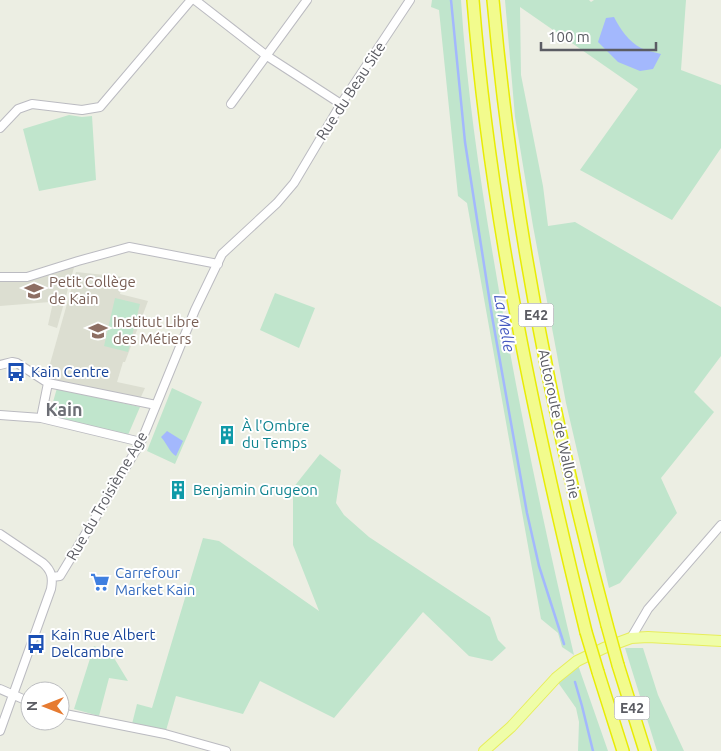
<svg xmlns="http://www.w3.org/2000/svg" width="721" height="751" font-family="Ubuntu,sans-serif">
	<style>
		.education { fill: #dcded1 }
		.green { fill: #c0e5cc }
		.water { fill: #a3b8fd }
		.lines { fill: none; stroke-linecap: round; stroke-linejoin: round }
		.stream { stroke: #a3b8fd; stroke-width: 2.5 }
		.minor-casing { stroke: #bbbbc1; stroke-width: 10 }
		.major-casing { stroke: #e7ee5b; stroke-width: 12 }
		.highway-casing { stroke: #e8ec05; stroke-width: 14 }
		.minor { stroke: #fff; stroke-width: 8 }
		.major { stroke: #effda8; stroke-width: 10 }
		.highway { stroke: #f2fb8d; stroke-width: 11 }
		.highway-bridge-casing { stroke: #e8ec05; stroke-width: 14; stroke-linecap: butt }
		.highway-bridge { stroke: #f2fb8d; stroke-width: 11 }
		.labels { text-anchor: middle; stroke-width: 4; stroke-linejoin: round; paint-order: stroke }
		.shield { fill: #fff; stroke: #8c8d92; stroke-width: 1 }
		.shield-label { font-size: 14px; font-weight: bold; fill: #5b5c63 }
		.street-label { font-size: 15px; fill: #5b5c63; stroke: #fff }
		.education-label { font-size: 15px; fill: #785e54; stroke: #fff; text-anchor: start }
		.transit-label { font-size: 15px; fill: #164399; stroke: #fff; text-anchor: start }
		.culture-label { font-size: 15px; fill: #0d838f; stroke: #fff; text-anchor: start }
		.shop-label { font-size: 15px; fill: #366cbe; stroke: #fff; text-anchor: start }
		.water-label { font-size: 16px; font-style: italic; fill: #4659c0; stroke: #fff }
		.quarter-label { font-size: 18px; font-weight: bold; fill: #6c6e75; stroke: #fff }
	</style>
	<rect width="100%" height="100%" fill="#eceee3"/>
	<path class="education" d="M75,264L57,328L48,325L52,307L50,302L0,306V279Z
		M76,272L124,277L120,294L148,301L125,362H123L117,382L145,388L140,399L95,391L46,378Z"/>
	<path class="green" d="M432,0H461C468,110 486,217 505,325C525,436 548,545 574,655L562,647L558,633L541,619L467,203L458,196L439,10L431,7Z
		M505,0H589L591,2L594,0H686L681,70L721,85V148L672,220L580,170L638,89L520,7L521,75L543,186L548,226L575,222L721,307V356L694,392L714,412L661,478L677,513L620,583L609,588L566,403L533,226L515,117Z
		M69,115L82,117L92,116L96,180L39,191L23,129Z
		M275,293L315,308L299,348L260,330Z
		M115,298L140,304L128,352L104,346Z
		M57,388L140,407L128,435L49,416Z
		M172,388L202,402L175,464L147,451Z
		M320,454L341,470L336,503L344,515L369,537L490,617L498,640L506,648L492,661L469,656L423,612L334,718L260,681L243,714L176,696L165,734L131,728L137,704L152,708L203,538L219,541L319,611L293,545V488Z
		M94,646L111,653L128,681L109,678L99,716L74,709Z
		M625,648H643L658,695L684,751H657Z
		M578,665L608,751H578L579,722L576,708L557,681Z"/>
	<path class="water" d="M614,17C620,29 629,42 641,48C647,51 655,52 661,54L653,69L640,71L618,62L598,42L606,18Z
		M167,431L183,441L176,456C170,453 166,442 161,437Z"/>
	<g class="lines">
		<path class="stream" d="M451,0L465,142L492,316L527,513L539,566L564,644
			M575,682L582,706L593,751"/>
		<g class="minor-casing">
			<path id="minor" d="M195,0L267,56L341,104
				M231,104L307,0
				M0,128L18,109L32,104L82,110L100,107L191,0
				M0,277H27L78,261L129,247L218,264
				M0,365L12,362L17,363L48,383L156,405
				M0,415L41,418L141,442
				M41,418L48,383
				M0,534L43,563C52,571 53,578 51,589L0,731
				M52,577L60,576L141,442L195,310L222,254L277,203L294,183L341,104L410,0
				M631,638L648,609L721,525
				M0,689L30,702
				M60,713L165,734L226,751"/>
		</g>
		<g class="major-casing">
			<path id="major" d="M484,751L511,727L556,678L577,661L604,648L631,638L648,637L721,641"/>
		</g>
		<g class="highway-casing">
			<path id="highway" d="M473,0C490,214 535,424 586,632
				M493,0C512,212 552,420 607,625
				M618,665L645,751
				M598,672L623,751"/>
		</g>
		<use href="#minor" class="minor"/>
		<use href="#major" class="major"/>
		<use href="#highway" class="highway"/>
		<g class="highway-bridge-casing">
			<path id="highway-bridge" d="M607,625L618,665
				M586,632L598,672"/>
		</g>
		<use href="#highway-bridge" class="highway-bridge"/>
	</g>
	<defs>
		<g id="school-bare" transform="scale(1.5)"><path d="M0-5L7-2L0 1L-7-2ZM-4 1L0 2.5L4 1V4Q0 6-4 4Z" fill="#8d6e63" stroke="#fff" stroke-width="2.5" paint-order="stroke"/></g>
		<g id="bus-bare" transform="scale(1.5)"><path d="M-5-6H5V4H4V6H2V4H-2V6H-4V4H-5ZM-3.5-4V0h7V-4ZM-3.5 1.2v1.5H-2V1.2ZM2 1.2v1.5H3.5V1.2Z" fill="#1a4fb4" stroke="#fff" stroke-width="2.5" paint-order="stroke"/></g>
		<g id="building-bare" transform="scale(1.5)"><path d="M-4-6H4V6H1V3H-1V6H-4ZM-2.5-4.3h1.7v1.8h-1.7ZM.8-4.3h1.7v1.8H.8ZM-2.5-1h1.7V.8h-1.7ZM.8-1h1.7V.8H.8Z" fill="#0f9aa8" stroke="#fff" stroke-width="2.5" paint-order="stroke"/></g>
		<g id="supermarket-bare" transform="scale(1.5)"><path d="M-6-5.5h2.5l.6 2H6L4.5 2H-2.5L-4.4-4H-6ZM-1.5 3.2a1.3 1.3 0 1 0 .1 0ZM3 3.2a1.3 1.3 0 1 0 .1 0Z" fill="#3f7fe0" stroke="#fff" stroke-width="2.5" paint-order="stroke"/></g>
	</defs>
	<g fill-rule="evenodd">
		<use href="#school-bare" x="34" y="291"/>
		<use href="#school-bare" x="98" y="331"/>
		<use href="#bus-bare" x="16" y="372"/>
		<use href="#building-bare" x="227" y="435"/>
		<use href="#building-bare" x="178" y="490"/>
		<use href="#supermarket-bare" x="100" y="582"/>
		<use href="#bus-bare" x="36" y="644"/>
	</g>
	<g class="labels">
		<g class="shield">
			<rect x="518.5" y="303.5" width="35" height="23" rx="4"/>
			<rect x="614.5" y="696.5" width="35" height="23" rx="4"/>
		</g>
		<g class="shield-label">
			<text x="536" y="320">E42</text>
			<text x="632" y="713">E42</text>
		</g>
		<g class="street-label">
			<text transform="translate(351 91) rotate(-57)" y="5">Rue du Beau Site</text>
			<text transform="translate(559 424) rotate(78)" y="5">Autoroute de Wallonie</text>
			<text transform="translate(107 496) rotate(-60)" y="5">Rue du Troisième Age</text>
		</g>
		<g class="education-label">
			<text x="49" y="287">Petit Collège<tspan x="49" dy="17">de Kain</tspan></text>
			<text x="113" y="327">Institut Libre<tspan x="113" dy="17">des Métiers</tspan></text>
		</g>
		<g class="transit-label">
			<text x="31" y="377">Kain Centre</text>
			<text x="51" y="640">Kain Rue Albert<tspan x="51" dy="17">Delcambre</tspan></text>
		</g>
		<g class="culture-label">
			<text x="242" y="431">À l'Ombre<tspan x="242" dy="17">du Temps</tspan></text>
			<text x="193" y="495">Benjamin Grugeon</text>
		</g>
		<g class="shop-label">
			<text x="115" y="578">Carrefour<tspan x="115" dy="17">Market Kain</tspan></text>
		</g>
		<g class="water-label">
			<text transform="translate(505 323) rotate(80)" y="6">La Melle</text>
		</g>
		<g class="quarter-label">
			<text x="64" y="416">Kain</text>
		</g>
	</g>
	<g transform="translate(45 706) rotate(270)"><circle r="24" fill="#ffffff" stroke="#bdbec1"/>
	<path d="M0-4L9 19L0 12L-9 19Z" fill="#e67b31"/>
	<text y="-8" font-size="14" font-weight="bold" text-anchor="middle" fill="#5b5c63">N</text>
	</g>
	<path d="M541 42v8h115v-8" fill="none" stroke="#5b5c63" stroke-width="2.5"/>
	<text x="548" y="42" font-size="15" fill="#5b5c63" stroke="#ffffff" stroke-width="4" paint-order="stroke">100 m</text>
</svg>
